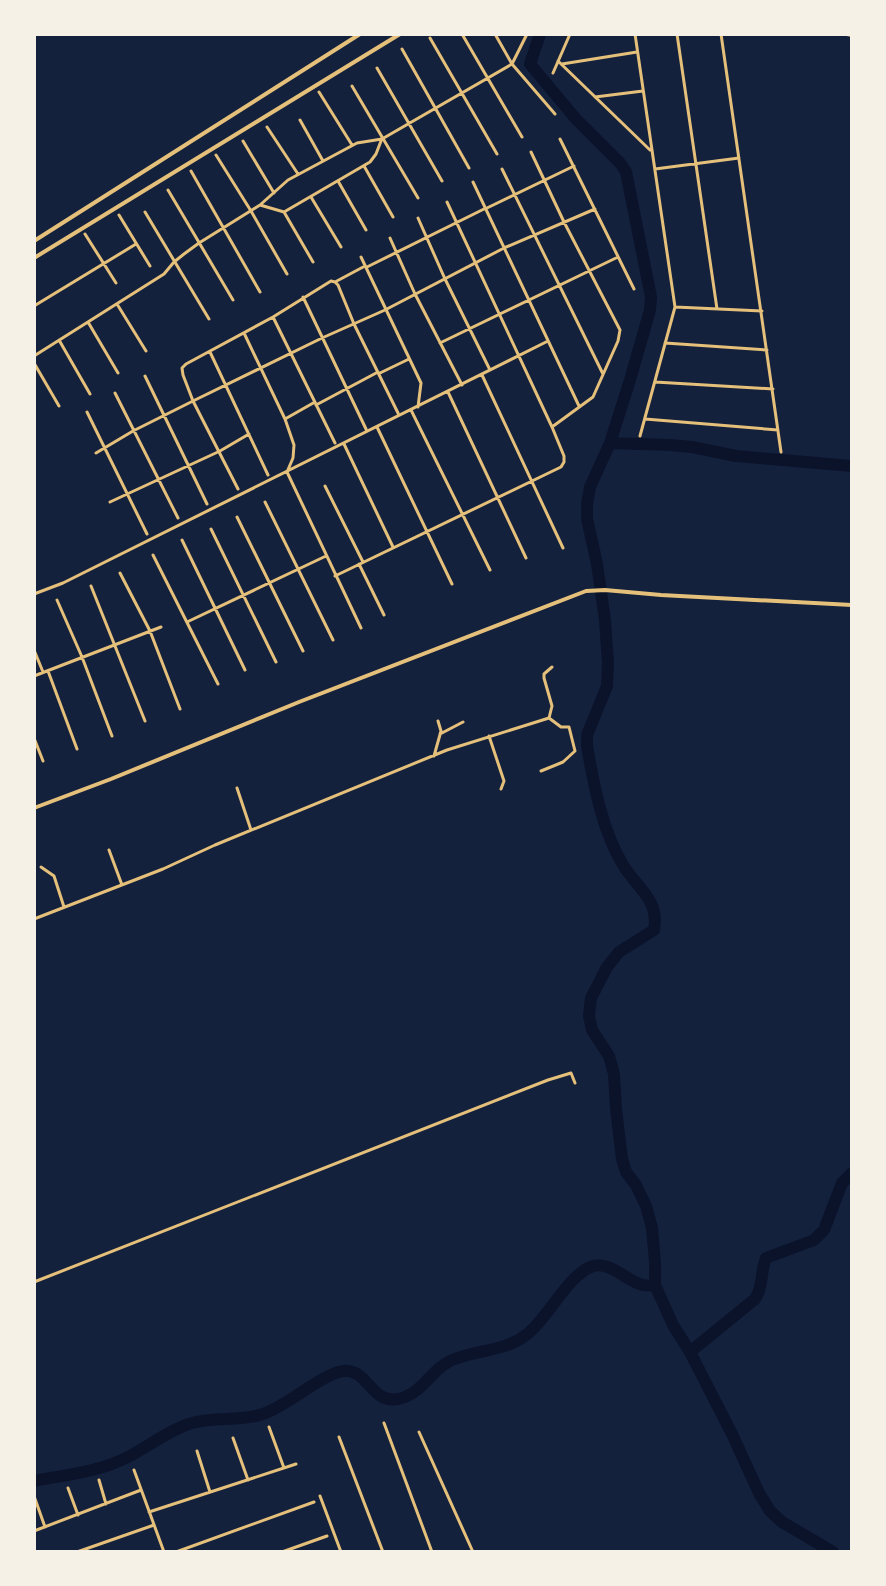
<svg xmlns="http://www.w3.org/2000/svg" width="886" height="1586" font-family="Roboto,sans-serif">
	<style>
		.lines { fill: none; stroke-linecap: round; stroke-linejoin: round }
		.river { stroke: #0b132b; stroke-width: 12 }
		.minor { stroke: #e5c07b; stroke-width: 3 }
		.tertiary { stroke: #e5c07b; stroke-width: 4 }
	</style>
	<rect width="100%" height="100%" fill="#14213d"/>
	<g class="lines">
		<path class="river" d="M540,34L530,64L576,119L620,163L626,172L651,297L650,310L630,380L610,443L590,487L587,504V519L597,564L605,620L608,663L607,686L587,735V746C594,786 602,830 623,865C637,888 660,900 654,930L619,952L607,967L591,998L589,1016L592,1030L609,1056L614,1074L616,1109L622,1159L626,1172L636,1185L646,1206L652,1228L655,1262V1285L673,1325L690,1352L732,1434L759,1493L770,1511L782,1522L833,1552
			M610,443L670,445L692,447L736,456L852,466
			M690,1352L755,1299C764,1286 760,1271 766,1258L814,1240L824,1230L842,1183L852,1173
			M34,1481C65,1475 99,1472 128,1457C149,1446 169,1430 192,1423C215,1416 240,1422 263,1414C287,1406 322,1374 343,1371C370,1368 371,1410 405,1397C424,1390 433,1368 452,1360C475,1350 506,1351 526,1335C548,1319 568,1274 593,1266C611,1261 627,1282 643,1285C644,1286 654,1285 655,1285"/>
		<path class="minor" d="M462,34L522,137
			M495,34L512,64L555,114
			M635,34L675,307L640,436
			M677,34L717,309
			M721,34L781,452
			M430,38L497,154
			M402,49L469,168
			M558,61L650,150
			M562,64L637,52
			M377,68L442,181
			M553,73L570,34
			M352,86L418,198
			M319,92L352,145
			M595,97L643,91
			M300,120L323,161
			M267,127L298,174
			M560,139L634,289
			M243,141L274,193
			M531,152L564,222L620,330L618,341L593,397L552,427
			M216,155L251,211L287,274
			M364,166L393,217
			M502,169L603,374
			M655,169L739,158
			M191,171L260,292
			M338,181L366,230
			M473,182L579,406
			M168,190L233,300
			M311,197L341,247
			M260,205L284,212L370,162L376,154L381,141
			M487,208L574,166
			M145,212L209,319
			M284,212L313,262
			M119,215L150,266
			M418,218L445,279L490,370
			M85,234L116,283
			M390,238L415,294L462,385
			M361,257L421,383L418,407
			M367,267L486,208
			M335,282L338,285L354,324L398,413
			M303,297L366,429
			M117,304L146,351
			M34,306L136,244
			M675,307L762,311
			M273,317L335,443
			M88,322L118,373
			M244,333L285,419L294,445L293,458L287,472L361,628
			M59,340L90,394
			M440,343L618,257
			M665,343L767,350
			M210,352L268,475
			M34,356L164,274L174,262L184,254L199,243L260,205L288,180L357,143L382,139L512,64L527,34
			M34,363L59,406
			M380,373L409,359
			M482,375L563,548
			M145,376L207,504
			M655,382L773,389
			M448,392L526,558
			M115,393L178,518
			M316,405L378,372
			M411,410L490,570
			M87,412L147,534
			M285,419L315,402
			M645,419L778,430
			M377,427L452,584
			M344,444L393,547
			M96,453L133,431L193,401L322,338L385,310L504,248L595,209
			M325,486L363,562
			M238,489L193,401L183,375L182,368L186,364L273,317L331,281L335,282L365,266
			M110,502L220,451L249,434
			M265,502L333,640
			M237,517L303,651
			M211,529L276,662
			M182,540L245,670
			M153,555L218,684
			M359,564L384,615
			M120,573L150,631L180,709
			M335,576L561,467L564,462V456L552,427L447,202
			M91,586L145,721
			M34,594L63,583L548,341
			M57,600L82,657L112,736
			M187,622L326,556
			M34,650L43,672
			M48,671L77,749
			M34,676L161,627
			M440,734L463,722
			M489,736L504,781L501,789
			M34,738L43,761
			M434,756L441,731L438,721
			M541,771L563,762L575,751L569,727H561L549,718
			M237,788L251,830
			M109,850L122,885
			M41,867L54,876L64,907
			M34,919L163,869L215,845L447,750L549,718L552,706L544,678V674L552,667
			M34,1282L548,1080L571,1073L575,1083
			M384,1423L432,1552
			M269,1427L284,1468
			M419,1432L473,1552
			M339,1437L383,1552
			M233,1438L248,1480
			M197,1451L210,1492
			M134,1470L164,1552
			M99,1480L106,1504
			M68,1488L78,1515
			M34,1496L45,1527
			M320,1496L341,1552
			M149,1512L296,1464
			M34,1531L141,1490
			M77,1552L154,1525
			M176,1552L314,1502
			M282,1552L327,1536"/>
		<path class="tertiary" d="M847,34L852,35
			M34,241L360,34
			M34,258L400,34
			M34,808L111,779L299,702L586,591L605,590L661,595L852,605"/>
	</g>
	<rect width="886" height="1586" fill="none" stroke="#f6f1e7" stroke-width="72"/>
</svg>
